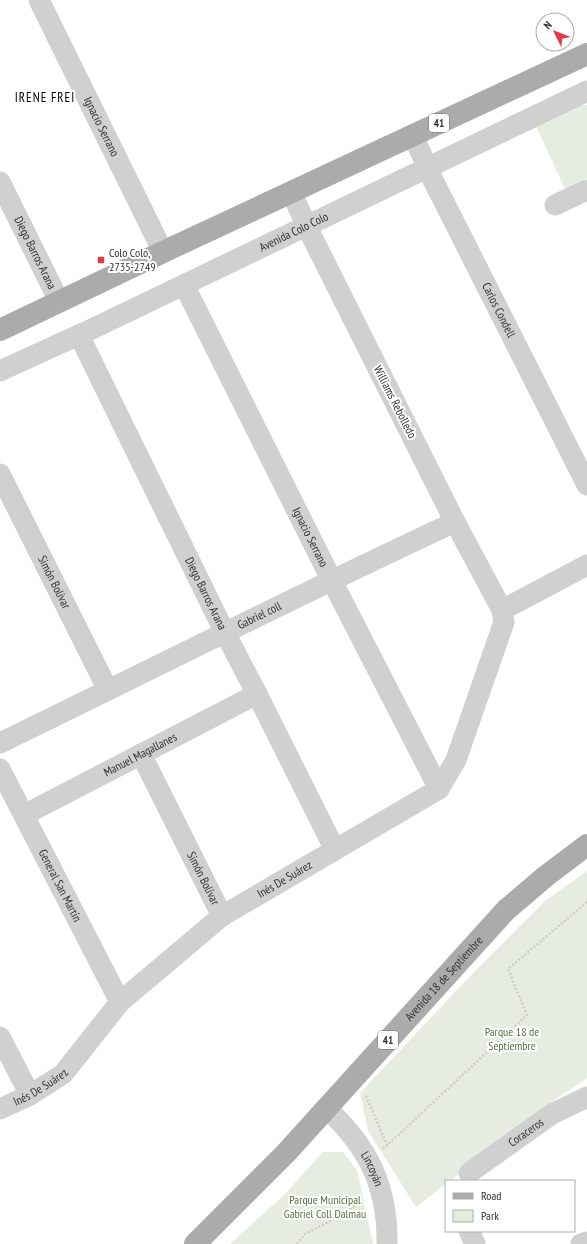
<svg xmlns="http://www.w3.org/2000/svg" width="587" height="1244" font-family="'PT Sans Narrow',sans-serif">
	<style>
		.green { fill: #e6ecdf }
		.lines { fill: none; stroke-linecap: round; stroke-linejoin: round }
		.path { stroke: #cdcdcd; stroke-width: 2.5; stroke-dasharray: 2 2; stroke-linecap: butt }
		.minor { stroke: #d0d0d0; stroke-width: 21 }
		.major { stroke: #ababab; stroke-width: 22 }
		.poi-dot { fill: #e63946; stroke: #fff; stroke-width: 1.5 }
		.labels { text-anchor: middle; stroke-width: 4; stroke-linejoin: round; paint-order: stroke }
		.shield { fill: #fff; stroke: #707070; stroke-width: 1 }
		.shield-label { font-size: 11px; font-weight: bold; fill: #333 }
		.street-label { font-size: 12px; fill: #333; stroke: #fff }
		.poi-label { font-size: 12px; fill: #333; stroke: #fff; text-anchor: start }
		.park-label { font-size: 12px; fill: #56703f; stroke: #fff }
		.neighbourhood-label { font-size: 13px; letter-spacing: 1px; fill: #000; stroke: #fff }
	</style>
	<rect width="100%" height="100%" fill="#fff"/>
	<path class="green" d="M581,105H587V178L565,189L536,126Z
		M587,871V1078L540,1110L450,1181H446V1184L416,1207L368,1131L360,1093L473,973L545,901Z
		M323,1152H343L357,1170L373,1244H230L284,1195Z"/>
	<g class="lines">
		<path class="path" d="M366,1096L387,1145
			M383,1149L527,1015L508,969L587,902
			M297,1244L305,1234L340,1216L362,1200"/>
		<g class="minor">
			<path id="s1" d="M39,0L163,252"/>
			<path id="s2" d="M413,135L432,178L587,485"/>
			<path id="s3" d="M0,182L59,301"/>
			<path d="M555,205L587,190"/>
			<path id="s4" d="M184,285L331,579L439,789"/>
			<path id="s5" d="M79,335L225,633L257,694L335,850"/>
			<path id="s6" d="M0,371L94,328L587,91"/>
			<path id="s7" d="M0,474L108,690"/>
			<path d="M502,610L587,565"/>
			<path id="s8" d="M0,743C152,669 302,593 455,522"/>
			<path id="s9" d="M141,754L222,916"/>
			<path id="s10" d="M0,769L120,1002"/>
			<path id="s11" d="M24,815L257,694"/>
			<path d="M0,1037L30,1095"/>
			<path id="s12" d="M326,1108C368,1146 388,1187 387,1244"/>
			<path id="s13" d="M0,1109L30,1095L63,1074L120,1002L222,916L439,789L456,760L504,622L502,610L455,522L312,237L291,192"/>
			<path id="s14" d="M469,1173L552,1114L587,1097"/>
			<path d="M469,1231L475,1244"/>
			<path d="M581,1244L587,1242"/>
		</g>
		<g class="major">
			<path d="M0,330L163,252L587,54"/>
			<path id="s15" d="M195,1244L286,1153L506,910L546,876L587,845"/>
		</g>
	</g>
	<rect class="poi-dot" x="97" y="256" width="8" height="8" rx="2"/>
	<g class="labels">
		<g class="shield">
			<rect x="429" y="114" width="20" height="18" rx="3"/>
			<rect x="378" y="1031" width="20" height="18" rx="3"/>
		</g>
		<g class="shield-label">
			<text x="439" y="127">41</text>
			<text x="388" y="1044">41</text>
		</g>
		<g class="street-label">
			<text dy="4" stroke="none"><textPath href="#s1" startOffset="141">Ignacio Serrano</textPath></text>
			<text dy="4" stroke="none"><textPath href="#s6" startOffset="325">Avenida Colo Colo</textPath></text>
			<text dy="4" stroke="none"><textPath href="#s3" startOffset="79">Diego Barros Arana</textPath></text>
			<text dy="4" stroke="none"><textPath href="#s2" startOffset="195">Carlos Condell</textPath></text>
			<text transform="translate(395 402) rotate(63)" y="4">Williams Rebolledo</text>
			<text dy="4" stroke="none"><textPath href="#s4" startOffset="282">Ignacio Serrano</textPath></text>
			<text dy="4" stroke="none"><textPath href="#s7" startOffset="121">Simón Bolívar</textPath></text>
			<text dy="4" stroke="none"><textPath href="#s5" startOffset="288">Diego Barros Arana</textPath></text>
			<text dy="4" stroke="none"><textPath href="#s8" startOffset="289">Gabriel coll</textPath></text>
			<text dy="4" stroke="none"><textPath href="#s11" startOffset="131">Manuel Magallanes</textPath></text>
			<text dy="4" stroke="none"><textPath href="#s9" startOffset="139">Simón Bolívar</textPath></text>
			<text dy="4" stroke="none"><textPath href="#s13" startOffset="370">Inés De Suárez</textPath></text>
			<text dy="4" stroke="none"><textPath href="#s10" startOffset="131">General San Martín</textPath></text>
			<text dy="4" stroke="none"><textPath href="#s15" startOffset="364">Avenida 18 de Septiembre</textPath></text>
			<text dy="4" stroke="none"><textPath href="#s13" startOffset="46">Inés De Suárez</textPath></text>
			<text dy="4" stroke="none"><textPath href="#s14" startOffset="70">Coraceros</textPath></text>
			<text dy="4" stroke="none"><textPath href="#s12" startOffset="77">Lincoyán</textPath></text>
		</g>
		<g class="poi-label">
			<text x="109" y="257">Colo Colo,<tspan x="109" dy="14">2735-2749</tspan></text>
		</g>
		<g class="park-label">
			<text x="512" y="1036">Parque 18 de<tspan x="512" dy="14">Septiembre</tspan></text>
			<text x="325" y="1204">Parque Municipal<tspan x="325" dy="14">Gabriel Coll Dalmau</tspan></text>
		</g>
		<g class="neighbourhood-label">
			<text x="45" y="102">IRENE FREI</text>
		</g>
	</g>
	<rect x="445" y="1180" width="130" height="52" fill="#ffffff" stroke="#adadad"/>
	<rect x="453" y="1193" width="20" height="6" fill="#ababab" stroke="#adadad"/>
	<text x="481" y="1200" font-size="12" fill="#333333">Road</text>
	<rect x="453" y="1210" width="20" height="12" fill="#e6ecdf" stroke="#adadad"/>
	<text x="481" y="1220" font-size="12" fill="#333333">Park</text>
	<g transform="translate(555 32) rotate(313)"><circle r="19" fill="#ffffff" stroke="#adadad"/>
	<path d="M0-3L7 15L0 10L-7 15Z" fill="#e63946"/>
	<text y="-6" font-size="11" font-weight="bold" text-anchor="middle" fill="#333333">N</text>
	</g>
</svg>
